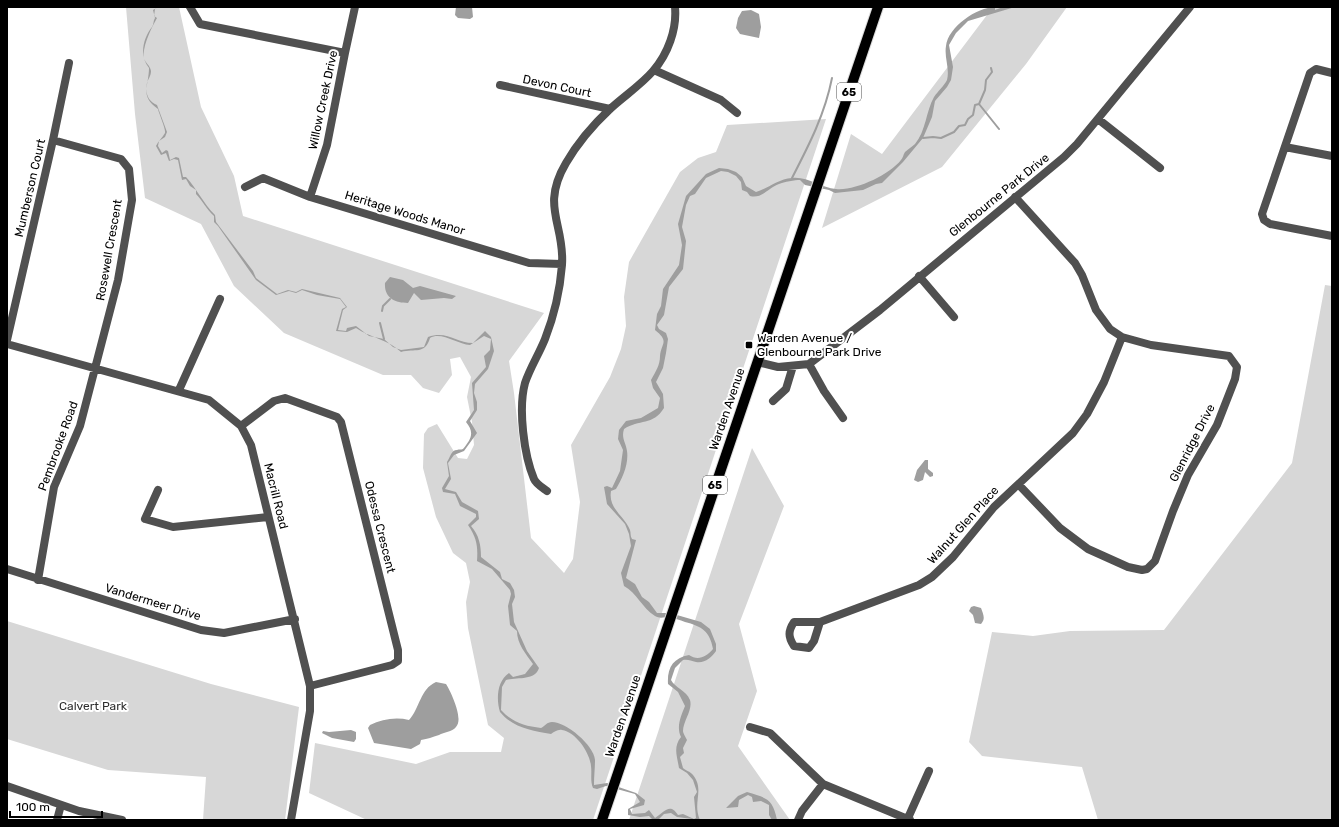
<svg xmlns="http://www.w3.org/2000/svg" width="1339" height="827" font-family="Rubik,sans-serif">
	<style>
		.green { fill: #d7d7d7 }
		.water { fill: #9e9e9e }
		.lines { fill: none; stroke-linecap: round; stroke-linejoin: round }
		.stream { stroke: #9e9e9e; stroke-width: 2 }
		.major-casing { stroke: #dbdbdb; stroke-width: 12 }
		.minor { stroke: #505050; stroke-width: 8 }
		.major { stroke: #000; stroke-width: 10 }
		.poi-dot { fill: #000; stroke: #fff; stroke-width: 1.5 }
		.labels { text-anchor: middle; stroke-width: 4; stroke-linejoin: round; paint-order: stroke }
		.shield { fill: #fff; stroke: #4c4c4c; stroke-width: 1 }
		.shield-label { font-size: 11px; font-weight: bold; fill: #000 }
		.street-label { font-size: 12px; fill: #000; stroke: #fff }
		.poi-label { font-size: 12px; fill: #000; stroke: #fff; text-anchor: start }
		.park-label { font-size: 12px; fill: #2e2e2e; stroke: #fff }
	</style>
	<rect width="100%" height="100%" fill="#fff"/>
	<path class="green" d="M126,7H179L201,107L234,176L243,216L544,313L509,361L514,393L531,538L564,573L573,559L580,502L571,445L610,377L621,349L626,326L624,297L629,262L680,172L698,158L716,152L727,125L826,119L593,820H367L309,793L315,743L416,764L450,752H501L504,738L488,725L468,628L466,602L470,582L466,563L453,553L436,517L423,468L424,434L428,428L437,424L458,458L467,459L474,445L472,422L467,397L471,377L460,357L450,359L452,375L439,393L423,388L411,375H383L284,333L234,286L201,224L145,198L135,114Z
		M989,7H1067L1026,64L942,167L822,228L851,134L882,154L987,15Z
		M1325,285L1332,286V820H1098L1082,767L982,756L969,742L992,632L1033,636L1070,631L1164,630L1292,463Z
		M752,448L784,506L739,624L757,691L738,746L790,820H629Z
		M7,621L211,684L299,707L285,820H203L206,777L108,770L7,739Z"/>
	<path class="water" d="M158,7L155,9L154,16L157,18C152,27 142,46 144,58C145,63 150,65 151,71C151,76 148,79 147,83C145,94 148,101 157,105L167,132L165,137L159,141L158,146L162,153L166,150L168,151L170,160L176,157L179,158L183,177H186C197,189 203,203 215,215L216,222L253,271L256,278L277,294L288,290L296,292L302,289L340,298L347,307L343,310L338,330L346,331L347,328L356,326L369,336L384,339L393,347L401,350L424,347L428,337C447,330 456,343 473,343L485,331L491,337L494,351L488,369L475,384L474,393L477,402V410L470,421L477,433L464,451L454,455L448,463L451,479L445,489L456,492L462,502L478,511L479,519L471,526C479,535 481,545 481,557L500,572L502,579L510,583L514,590L515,597L512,604L514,622L527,651L539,668C535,681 516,677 506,680L502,687L501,710C513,723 525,726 541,728C545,726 547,722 552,722C566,722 594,745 595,760C595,768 594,776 594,785L607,783L636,793L645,800L644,805L630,809L632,814L645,813L649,810L655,818C664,812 670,802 678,815L683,814L694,819L696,818L694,797L697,792L693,780L687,773L679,768C677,756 673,747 681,737C676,727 681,716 685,706L678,692L668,684C667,668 673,658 689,655C698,661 706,657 713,649C710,631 701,626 685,622C680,620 674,618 670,617C664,617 660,619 655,616C642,608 637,593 624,586L621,573L631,546L629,534L625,524L607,504L604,487L607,486L612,488L620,471L623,450L618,439L619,430L626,421L641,418L658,408L660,398L653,388L651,380C656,371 660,365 660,356C661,343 670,342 655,330L657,314L661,306L663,289L679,265L682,245L678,224L686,196L706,174L719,168L728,169L736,172L742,177L746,186L756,192C769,188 778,179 792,178C807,176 821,188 836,189C855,191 889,175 901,160C903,158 903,155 905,152C908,149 912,147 915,144C926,131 926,111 934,97C938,91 944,86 947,80C950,69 944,57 946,46C948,27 977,7 995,7V10L1003,7H1015L968,21L956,33L949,45L953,67L951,80L947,87L935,101L932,117L923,138L903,162L882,183L876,184L863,190L835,193L829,190L805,185L800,180C795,180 784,182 779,184C768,188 762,199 750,196L747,192L742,190L741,182L736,176L728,172L721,171L706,178L695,194L690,196L686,205L682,227L686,241L683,269L669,287L664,315L657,325L659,329L666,333L668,339L666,353L663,368L656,382L663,394L664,408C653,426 639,419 624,429C621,438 626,443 627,451C629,464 622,479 616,489L611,491C608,509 624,515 630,530C631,533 630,536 632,539L636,540L626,578L635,584L642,597L649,602L657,613H670L701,622L710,629L716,644V651C712,657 704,664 696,662C691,661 688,659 683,660L675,668L671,680C675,688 686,690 690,700C693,710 683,721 683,731C683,733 686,738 687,740L683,748L684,753L680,757L683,768C686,771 690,771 693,775C705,790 692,802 700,820L677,817L671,813L664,814L658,820H653L649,816L640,817L628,815V809L640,802L635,794L606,786L597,789L593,788C590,781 592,774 591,766C590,753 576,732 562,730C558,729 554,732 551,734C532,731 512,727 500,712C496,699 497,681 509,673L513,677L525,674L533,664C526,654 517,644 517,631L510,625L508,606L511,594L510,590L492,569L477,561C478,547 477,538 468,525L476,517V514L460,506L455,494L443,492L442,488L449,476L447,462C450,458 451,450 457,450C459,449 461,450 463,449C471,439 475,433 466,422L474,410L472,383L486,367L484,356L490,350L491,339L484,336L470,345C457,344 441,331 430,338C425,355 415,348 401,352C389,340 371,338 356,328L347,332L336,331L342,309L346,307L340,299L317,295L302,290L296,293L289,291L276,295L256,280L218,226L214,222V216C206,209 203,201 196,194V190L190,186L186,179L182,180L178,160L174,159L169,161L166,153L161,155L156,146C158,141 163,137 165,133C166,129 159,114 158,109C139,96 149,86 149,68C139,56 143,38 152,27C154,24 153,21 155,18L153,10Z
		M456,7H472L473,17L470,19L458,18L455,15Z
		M751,10L759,14L761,27L759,38L740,34L736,28L738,18L742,11Z
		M390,277L403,280L413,288L420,286L456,296L452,299L444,298L421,300L414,293L408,303C395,303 384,298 385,283Z
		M925,460H928V469L933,473V476L930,477L925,472L923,480L918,482L914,480L917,470Z
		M974,606L981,608C983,614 986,619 981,624L975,623L973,615L969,611L971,607Z
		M436,682L446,684C451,692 464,719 456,727C452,732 444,732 439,735C432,737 428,739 421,740L420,744L411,749L374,743L368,728L370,725C382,719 396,717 409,720C420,708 420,689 436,682Z
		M351,730L356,732V739L354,742L332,738L322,733L323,731L329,732Z
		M747,792C767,798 773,799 777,820H772L769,815V805L761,801L753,802L752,797L748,795L739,800L738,807L726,808L738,796Z"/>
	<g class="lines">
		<path class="stream" d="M979,104L999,129
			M923,138L933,137L941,138L954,132L959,126L965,125L968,119L973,115L975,105L979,104L985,90L986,80L992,72L991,68
			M792,178C809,145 825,114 832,78
			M382,311L383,306L390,299
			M380,323L384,339"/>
		<g class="major-casing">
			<path id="major" d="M602,820L878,7"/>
		</g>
		<path class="minor" d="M190,7L200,24L345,53
			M654,70L721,100L737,113
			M1332,73L1316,69L1310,73L1262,214L1264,220L1270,224L1332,236
			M500,85L610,109
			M1098,119L1160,168
			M1285,147L1332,156
			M245,187L263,178L310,197L529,263L562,264
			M310,197L327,145L345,53L355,7
			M1015,197L1075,263L1082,275L1096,310L1110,329L1122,337L1151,345L1229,356L1237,367L1235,379L1217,425L1188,475L1173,511L1155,561L1147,569L1142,570L1128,567L1088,549L1060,528L1019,485
			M919,276L954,317
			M7,340L53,140L69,63
			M7,344L209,400L241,426L251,445L310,686V711L291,820
			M757,362L778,367L809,364L880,310L1064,157L1077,144L1190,7
			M809,364L824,391L843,418
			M179,390L220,299
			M773,401L786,389L793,366
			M241,426L274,401L285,398L337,417L341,422L398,650V661L392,665L310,686
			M158,490L145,519L173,527L268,517
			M547,491C543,488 536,484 534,479C524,455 518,409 525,383C530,368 539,354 545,339C554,316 560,290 562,265C565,224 540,207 566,163C577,144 594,124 610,109C624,96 641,85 653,71C668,54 677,29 675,7
			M7,569L201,630L224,633L295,619
			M38,580L54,487L80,426L118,280L132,200L129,169L121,159L53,140
			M820,622L814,641L809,648L794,646C788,637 788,631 794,622H820L919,585L932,577L953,557L994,507L1073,433L1087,414L1104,382L1122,337
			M750,727L770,733L823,784L910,820
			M7,786L79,811L122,820
			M908,818L929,771
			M57,820L61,805
			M798,820L802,811L823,784"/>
		<use href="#major" class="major"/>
	</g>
	<rect class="poi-dot" x="745" y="341" width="8" height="8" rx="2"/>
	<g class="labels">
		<g class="shield">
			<rect x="837" y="83" width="24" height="18" rx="3"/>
			<rect x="703" y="476" width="24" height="18" rx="3"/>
		</g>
		<g class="shield-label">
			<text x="849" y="96">65</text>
			<text x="715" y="489">65</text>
		</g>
		<g class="street-label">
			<text transform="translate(557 86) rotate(12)" y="4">Devon Court</text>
			<text transform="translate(323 100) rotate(-78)" y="4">Willow Creek Drive</text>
			<text transform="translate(30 188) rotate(-77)" y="4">Mumberson Court</text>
			<text transform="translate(999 195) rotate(-39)" y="4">Glenbourne Park Drive</text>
			<text transform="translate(405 213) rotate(17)" y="4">Heritage Woods Manor</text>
			<text transform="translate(109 250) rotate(-80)" y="4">Rosewell Crescent</text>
			<text transform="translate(727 409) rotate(-71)" y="4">Warden Avenue</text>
			<text transform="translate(1192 443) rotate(-63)" y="4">Glenridge Drive</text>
			<text transform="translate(58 446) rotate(-70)" y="4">Pembrooke Road</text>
			<text transform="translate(276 496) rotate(76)" y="4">Macrill Road</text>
			<text transform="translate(963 525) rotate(-48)" y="4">Walnut Glen Place</text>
			<text transform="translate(380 527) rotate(76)" y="4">Odessa Crescent</text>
			<text transform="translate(153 602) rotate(17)" y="4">Vandermeer Drive</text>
			<text transform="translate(623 716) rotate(-71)" y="4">Warden Avenue</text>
		</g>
		<g class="poi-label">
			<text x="757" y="342">Warden Avenue /<tspan x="757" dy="14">Glenbourne Park Drive</tspan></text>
		</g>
		<g class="park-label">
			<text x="93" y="710">Calvert Park</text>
		</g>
	</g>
	<rect width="1339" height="827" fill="none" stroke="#000000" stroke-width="16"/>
	<path d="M10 811v6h92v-6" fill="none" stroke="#000000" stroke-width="2"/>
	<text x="16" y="811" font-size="12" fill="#000000" stroke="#ffffff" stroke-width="3" paint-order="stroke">100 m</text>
</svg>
